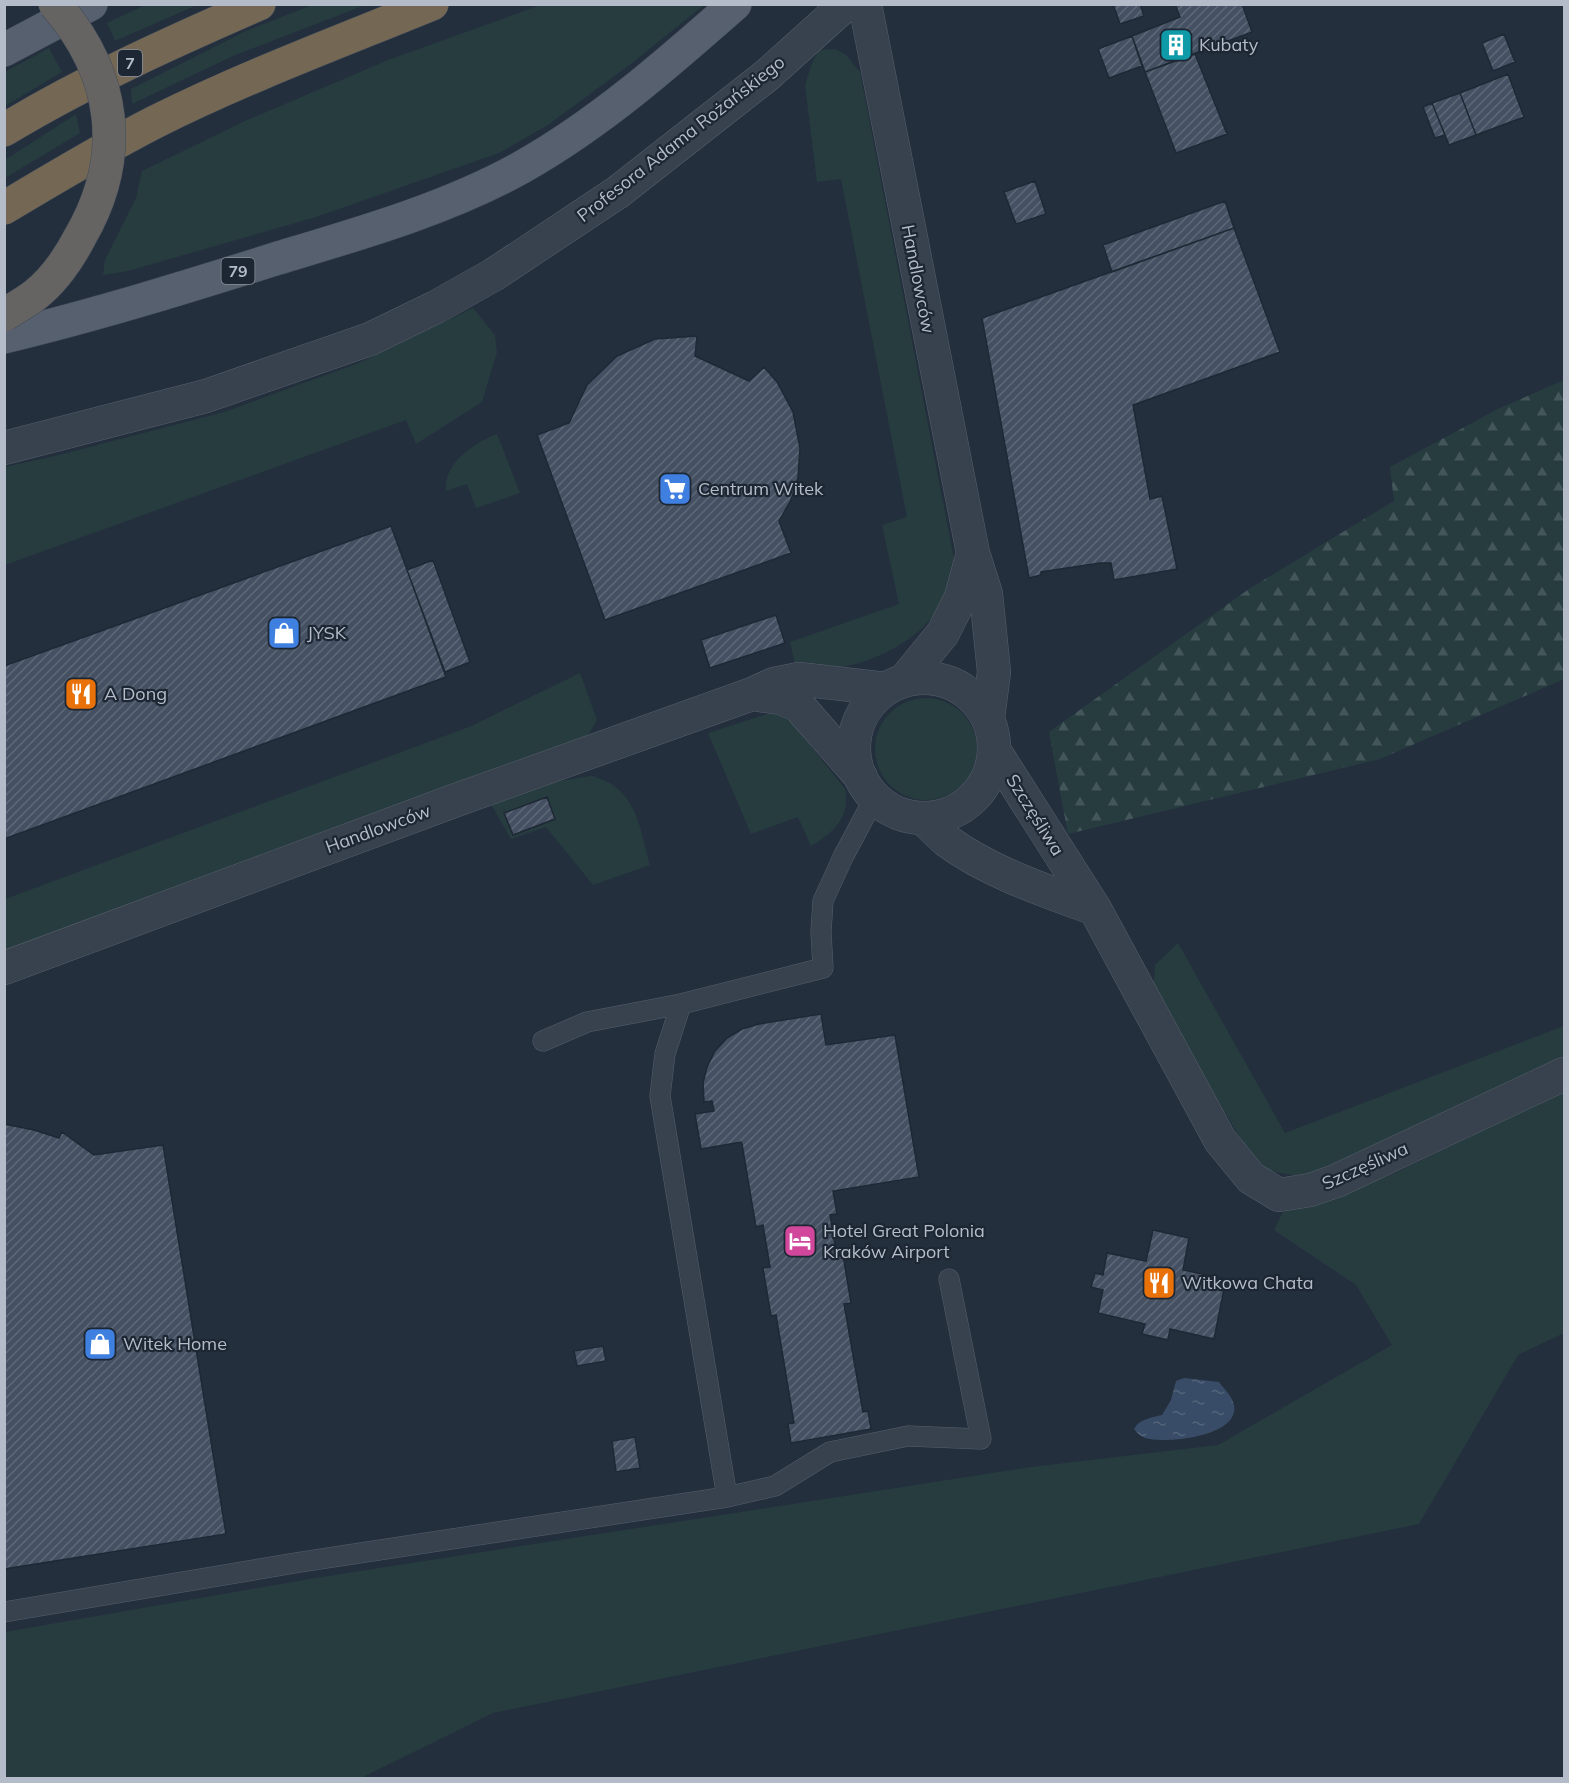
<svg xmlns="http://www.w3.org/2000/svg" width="1569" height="1783" font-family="Mulish,sans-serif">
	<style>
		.green { fill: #263c3f }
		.forest { fill: url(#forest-firs) }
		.water { fill: url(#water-ripples) }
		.building { fill: url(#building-hatch); stroke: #1f2835; stroke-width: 1.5 }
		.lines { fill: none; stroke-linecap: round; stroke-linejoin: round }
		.service-casing { stroke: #565f6c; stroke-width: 21 }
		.minor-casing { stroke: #565f6c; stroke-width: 34 }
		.primary-casing { stroke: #414a57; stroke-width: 34 }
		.motorway-casing { stroke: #434c59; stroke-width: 34 }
		.service { stroke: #38414e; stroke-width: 20 }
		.minor { stroke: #38414e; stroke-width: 33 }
		.primary { stroke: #56606e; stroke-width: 33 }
		.motorway { stroke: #746855; stroke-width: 33 }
		.trunk-bridge-casing { stroke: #434c59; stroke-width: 34; stroke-linecap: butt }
		.trunk-bridge { stroke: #656462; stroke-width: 33 }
		.labels { text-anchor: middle; stroke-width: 4.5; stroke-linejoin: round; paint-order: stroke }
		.shield { fill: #1d2633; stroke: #878f9c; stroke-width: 1.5 }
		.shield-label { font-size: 16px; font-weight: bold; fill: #b4bcc9 }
		.poi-label { font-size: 18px; fill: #b4bcc9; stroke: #1d2633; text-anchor: start }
		.street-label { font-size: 18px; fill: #b4bcc9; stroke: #1d2633 }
	</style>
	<defs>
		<pattern id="forest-firs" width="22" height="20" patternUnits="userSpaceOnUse" patternTransform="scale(1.5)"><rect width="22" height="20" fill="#263c3f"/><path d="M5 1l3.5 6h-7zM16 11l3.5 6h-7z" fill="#435659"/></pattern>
		<pattern id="water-ripples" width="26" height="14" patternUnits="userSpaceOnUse" patternTransform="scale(1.5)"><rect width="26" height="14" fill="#394c67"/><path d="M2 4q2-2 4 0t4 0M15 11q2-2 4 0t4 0" fill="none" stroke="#53647b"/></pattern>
		<pattern id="building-hatch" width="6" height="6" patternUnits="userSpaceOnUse" patternTransform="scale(1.5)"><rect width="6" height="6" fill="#455162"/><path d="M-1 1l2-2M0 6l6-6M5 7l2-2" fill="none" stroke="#5d6877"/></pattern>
	</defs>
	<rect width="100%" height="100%" fill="#242f3e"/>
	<path class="green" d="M145,5V4L197,5L115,41L107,23Z
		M312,5H365L233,56L132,104L131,89L246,31Z
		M541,5H704L632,63L548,125L499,153L316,217L128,271L103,275L105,260L136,198L142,171L245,121L388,60Z
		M49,48L62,72L5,106V72Z
		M835,49L846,55L860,72L955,564C951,580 946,597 937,611C916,642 873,662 838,668C825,670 809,668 796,668L790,642L899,604L882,525L907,517L841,179L817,182L805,85L812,63L819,50Z
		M76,114L80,133L5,178V160Z
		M473,308L495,335L497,352L482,402L416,444L406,420L5,565V467L59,455L224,412L359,363Z
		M497,434L520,493L476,508L467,484L446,491C443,463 474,443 497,434Z
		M580,673L597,720L587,737L5,950V899L469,727Z
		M875 749a51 51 0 1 1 102 0a51 51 0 1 1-102 0Z
		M770,713L781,715L792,722L845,789C851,817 833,833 811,846L798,817L751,834L708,733Z
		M591,776C637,787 639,826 650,865L593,885L546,827L511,839L491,804L559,781Z
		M1178,943L1285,1133L1564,1026V1333L1518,1355L1419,1524L493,1713L361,1778H5V1632L315,1578L1031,1467L1218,1445L1392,1345L1356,1285L1274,1230L1283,1212L1393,1174L1534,1106L1308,1178L1259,1169L1153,993L1155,965Z"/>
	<path class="forest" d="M1564,380V679L1380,759L1068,834L1049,732L1249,589L1394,501L1390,467L1498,409Z"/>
	<path class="water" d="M1184,1378L1219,1382C1224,1389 1232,1396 1234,1405C1240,1437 1165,1444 1145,1438C1140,1436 1137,1433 1134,1429C1139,1419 1151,1418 1162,1415L1171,1400L1176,1381Z"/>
	<path class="building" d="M1113,4H1140L1144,16L1120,24Z
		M1175,4H1242L1252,32L1145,72L1132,36L1180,17Z
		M1504,34L1515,62L1493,71L1482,43Z
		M1132,36L1142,66L1109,78L1098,49Z
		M1195,54L1227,134L1176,153L1145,72Z
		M1508,74L1524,117L1476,135L1460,93Z
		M1460,93L1476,135L1449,145L1432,103Z
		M1432,103L1445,135L1435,138L1423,107Z
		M1035,181L1046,214L1016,224L1004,192Z
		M1225,201L1234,228L1112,272L1103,245Z
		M1234,228L1280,352L1133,405L1150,499L1162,496L1177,569L1114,580L1111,563H1100L1041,572V575L1029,578L982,318Z
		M697,336L695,356L749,381L764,367L777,382L793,412L800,448L798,478L791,500L779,521L791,553L605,620L537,435L569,423L587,385L617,356L655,339Z
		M391,526L446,677L4,839V666Z
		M433,560L470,662L445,672L407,570Z
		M776,615L785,643L710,668L701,640Z
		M547,797L555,819L513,835L504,813Z
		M821,1014L826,1045L895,1035L919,1177L833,1191L837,1214L830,1215L837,1256L843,1255L851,1303L844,1304L863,1412L868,1411L871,1429L791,1443L788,1424L794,1423L776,1315L771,1316L763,1268L770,1267L763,1225L756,1227L742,1144L741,1142L701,1149L695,1114L714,1111L712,1101L704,1102L703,1083L707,1067L715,1051L727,1038L742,1029L759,1024Z
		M4,1124L34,1130L59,1138L62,1132L94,1155L163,1145L226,1534L4,1569Z
		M1153,1230L1189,1238L1183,1270L1226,1279L1214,1339L1170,1329L1168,1340L1142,1334L1145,1324L1098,1313L1103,1290L1091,1287L1095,1273L1103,1275L1107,1253L1146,1261Z
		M603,1346L606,1361L577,1366L574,1351Z
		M635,1437L640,1468L616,1472L612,1441Z"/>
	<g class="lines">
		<g class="service-casing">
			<path id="service" d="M543,1041L587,1022L681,1004
				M727,1497L775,1486L830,1452L908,1436L981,1439L949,1279
				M4,1612L301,1562L727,1497L660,1096L665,1054L681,1004L823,968L821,932L823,901L843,857L875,797"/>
		</g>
		<g class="minor-casing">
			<path id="minor" d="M865,4L973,553L986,594L994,672L988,718
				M4,448L206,396L370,339L436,307L493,275L618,192L766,76L846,4
				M854 748a70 70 0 1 1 140 0a70 70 0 1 1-140 0Z
				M904,681L943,633L961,597L973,553
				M752,694L780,698L798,705L861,777
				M994,750L1095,909L1220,1140L1251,1178L1279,1195L1310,1190L1336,1181L1564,1074
				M923,818C931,826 939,834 947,841C989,872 1046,891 1095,909
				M4,968L459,799L752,694L774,684L799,679L886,689"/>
		</g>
		<g class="primary-casing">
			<path id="primary" d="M4,50L91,4
				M4,337C96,315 186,287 275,259C358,234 447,209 522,167C600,123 668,63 735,4"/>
		</g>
		<g class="motorway-casing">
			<path id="motorway" d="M4,130C85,81 172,42 259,4
				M4,208C54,178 104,148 155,122C245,77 339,42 432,4"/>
		</g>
		<use href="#service" class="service"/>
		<use href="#minor" class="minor"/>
		<use href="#primary" class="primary"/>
		<use href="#motorway" class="motorway"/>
		<g class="trunk-bridge-casing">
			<path id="trunk-bridge" d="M4,315C15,308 26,302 35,295C54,280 69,258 80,237C127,156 116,74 55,4"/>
		</g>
		<use href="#trunk-bridge" class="trunk-bridge"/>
	</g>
	<defs>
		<g id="building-square" transform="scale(1.725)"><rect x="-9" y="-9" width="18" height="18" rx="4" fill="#0f9aa8" stroke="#1d2633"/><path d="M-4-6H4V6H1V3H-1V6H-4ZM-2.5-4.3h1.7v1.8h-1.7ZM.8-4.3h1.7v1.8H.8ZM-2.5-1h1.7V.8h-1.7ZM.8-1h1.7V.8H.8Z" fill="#fff"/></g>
		<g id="supermarket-square" transform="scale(1.725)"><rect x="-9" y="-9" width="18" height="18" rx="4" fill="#3f7fe0" stroke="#1d2633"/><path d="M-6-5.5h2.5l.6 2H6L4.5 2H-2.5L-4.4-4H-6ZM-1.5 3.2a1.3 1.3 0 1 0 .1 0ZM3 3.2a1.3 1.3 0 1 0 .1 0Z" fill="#fff"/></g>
		<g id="shop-square" transform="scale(1.725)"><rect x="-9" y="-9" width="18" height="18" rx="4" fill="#3f7fe0" stroke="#1d2633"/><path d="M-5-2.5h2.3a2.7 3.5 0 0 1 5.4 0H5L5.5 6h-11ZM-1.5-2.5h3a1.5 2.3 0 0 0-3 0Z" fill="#fff"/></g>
		<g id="restaurant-square" transform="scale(1.725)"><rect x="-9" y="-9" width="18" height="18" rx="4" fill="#e8710a" stroke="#1d2633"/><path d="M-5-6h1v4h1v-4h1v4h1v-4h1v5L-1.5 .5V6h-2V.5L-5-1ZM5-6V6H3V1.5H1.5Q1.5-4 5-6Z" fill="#fff"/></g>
		<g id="hotel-square" transform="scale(1.725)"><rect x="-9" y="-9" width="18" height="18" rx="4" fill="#d1479c" stroke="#1d2633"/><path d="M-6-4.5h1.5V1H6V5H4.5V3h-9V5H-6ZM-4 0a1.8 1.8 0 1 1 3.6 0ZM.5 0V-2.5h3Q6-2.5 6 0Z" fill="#fff"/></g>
	</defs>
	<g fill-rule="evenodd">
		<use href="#building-square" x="1176" y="45"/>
		<use href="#supermarket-square" x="675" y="489"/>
		<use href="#shop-square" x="284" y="633"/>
		<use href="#restaurant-square" x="81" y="694"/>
		<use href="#hotel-square" x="800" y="1241"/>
		<use href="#restaurant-square" x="1159" y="1283"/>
		<use href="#shop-square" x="100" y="1344"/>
	</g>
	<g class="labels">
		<g class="shield">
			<rect x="118" y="50" width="24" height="26" rx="4.5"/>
			<rect x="221.5" y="258" width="33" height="26" rx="4.5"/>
		</g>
		<g class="shield-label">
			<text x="130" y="69">7</text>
			<text x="238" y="277">79</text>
		</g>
		<g class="poi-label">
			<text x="1199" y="51">Kubaty</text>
			<text x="698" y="495">Centrum Witek</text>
			<text x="307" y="639">JYSK</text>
			<text x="104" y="700">A Dong</text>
			<text x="823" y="1237">Hotel Great Polonia<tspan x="823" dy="21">Kraków Airport</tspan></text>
			<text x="1182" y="1289">Witkowa Chata</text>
			<text x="123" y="1350">Witek Home</text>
		</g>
		<g class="street-label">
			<text transform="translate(681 139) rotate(-38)" y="6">Profesora Adama Rożańskiego</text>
			<text transform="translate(918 279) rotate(79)" y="6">Handlowców</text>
			<text transform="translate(1035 815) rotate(58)" y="6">Szczęśliwa</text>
			<text transform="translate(378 829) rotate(-20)" y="6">Handlowców</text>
			<text transform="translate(1365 1166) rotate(-24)" y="6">Szczęśliwa</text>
		</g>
	</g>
	<rect width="1569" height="1783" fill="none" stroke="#b4bcc9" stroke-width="12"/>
</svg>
